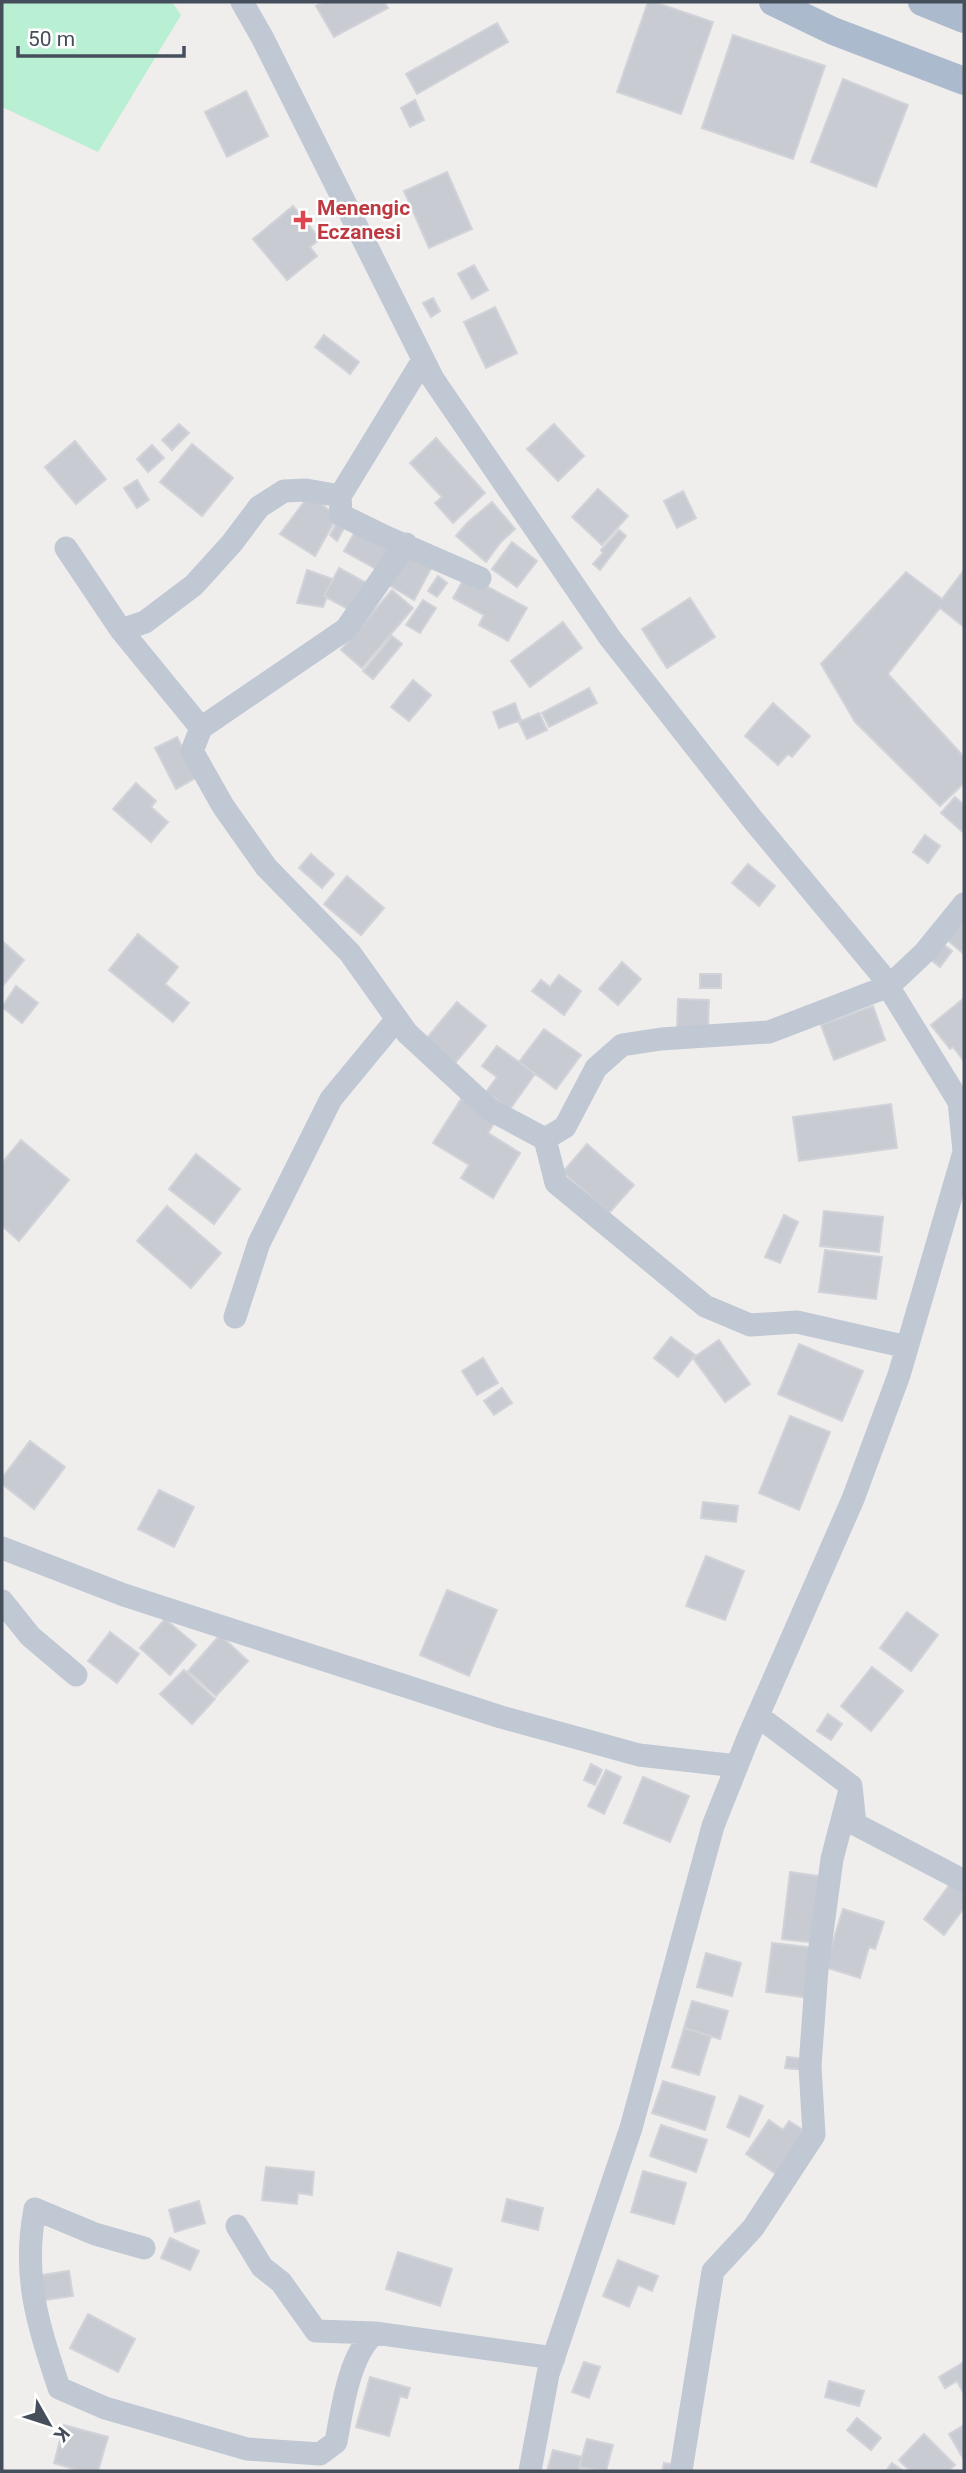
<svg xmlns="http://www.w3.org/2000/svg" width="966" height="2473" font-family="Roboto,sans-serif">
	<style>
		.green { fill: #b9efd2 }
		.building { fill: #c9cbd3; stroke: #d1d3d9; stroke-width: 2 }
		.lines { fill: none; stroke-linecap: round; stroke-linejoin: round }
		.minor { stroke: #c0c8d3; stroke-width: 23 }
		.major { stroke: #acbacd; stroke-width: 28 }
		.health-dot { fill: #e0444e; stroke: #fff; stroke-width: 2.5 }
		.labels { text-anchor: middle; stroke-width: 5; stroke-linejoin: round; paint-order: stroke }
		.health-label { font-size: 21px; font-weight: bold; fill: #be3a42; stroke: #fff; text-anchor: start }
	</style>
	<rect width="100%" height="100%" fill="#f0eded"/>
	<path class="green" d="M2,2H172L181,15L98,152L2,107Z"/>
	<path class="building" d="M324,2H384L388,8L334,37L316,6Z
		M648,2H654L713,22L681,114L617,92Z
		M497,23L508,42L417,94L406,74Z
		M733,35L825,66L793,159L702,128Z
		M843,79L908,105L876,187L811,162Z
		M246,91L268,136L227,157L205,112Z
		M415,100L424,120L410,127L401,108Z
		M447,172L472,229L429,248L404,191Z
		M293,206L320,239L310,247L317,256L287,280L253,239Z
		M474,265L488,290L472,299L458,274Z
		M433,298L440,311L431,317L423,303Z
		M495,307L517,353L486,368L464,322Z
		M324,335L359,362L350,374L315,347Z
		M179,424L189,433L172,450L162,440Z
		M554,424L584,456L558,481L527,449Z
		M436,438L485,493L453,523L435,503L442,497L410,463Z
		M75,441L106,479L76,504L45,467Z
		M192,444L233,478L202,516L160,482Z
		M152,445L164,458L148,472L137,459Z
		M137,480L149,500L137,508L124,488Z
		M598,489L628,516L602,545L572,517Z
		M683,491L696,518L677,528L664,501Z
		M310,494L337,517L315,556L280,534Z
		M492,502L515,529L500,543L486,562L456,536L467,523Z
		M340,517L347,523L337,541L330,535Z
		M357,528L396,550L383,573L344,551Z
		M619,530L626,536L600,570L593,564L603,553L601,550Z
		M512,542L537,561L517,587L492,569Z
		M409,549L434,563L414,600L389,585Z
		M339,568L370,585L355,613L324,596Z
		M307,570L333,579L324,596L327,597L323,607L297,603Z
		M964,570V627L940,608L888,674L964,757V783L940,806L855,722L821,664L906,572L942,599Z
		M466,575L527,608L508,641L479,625L484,615L453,598Z
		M438,576L447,583L437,597L428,591Z
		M392,590L413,608L362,668L341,650Z
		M690,598L715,637L667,668L642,629Z
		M423,600L436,608L420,633L406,625Z
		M563,622L582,648L530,687L511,661Z
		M392,636L402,644L373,679L363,671Z
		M413,680L431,695L409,721L391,707Z
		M589,688L597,703L549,727L542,713Z
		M515,703L521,720L499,728L493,712Z
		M773,703L810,736L792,757L788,754L778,765L745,736Z
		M539,713L547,730L527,739L519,722Z
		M177,737L197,777L176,789L155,748Z
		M136,783L156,801L151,807L168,822L151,842L113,809Z
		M955,797L964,805V833L941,813Z
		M925,835L940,846L928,863L913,852Z
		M311,854L334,874L322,888L299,868Z
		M748,864L775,886L759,906L732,883Z
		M347,876L384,908L361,935L324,904Z
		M964,918V954L946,939Z
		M138,934L178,967L165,984L189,1003L173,1022L109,970Z
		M2,941L24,960L2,987Z
		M943,944L952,951L940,967L931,960Z
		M622,962L641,979L618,1005L599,989Z
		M700,974H721V988H700Z
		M559,975L581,991L564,1015L532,991L541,980L550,987Z
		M16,986L38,1003L22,1023L2,1007Z
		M964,998V1061L953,1047L950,1049L931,1025Z
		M678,999L709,1000L708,1029L677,1028Z
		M457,1002L486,1026L455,1063L426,1039Z
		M873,1006L885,1040L834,1060L821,1025Z
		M544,1029L581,1055L556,1089L519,1062Z
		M497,1046L535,1074L510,1109L486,1092L497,1077L482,1066Z
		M461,1099L496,1120L488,1133L520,1153L493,1198L461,1178L469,1165L433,1143Z
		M891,1104L897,1148L799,1161L793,1117Z
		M21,1140L69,1180L19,1241L2,1226V1163Z
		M587,1144L634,1185L609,1213L563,1172Z
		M196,1154L240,1189L214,1224L169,1189Z
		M167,1206L221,1253L191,1288L137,1241Z
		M824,1211L883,1217L879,1252L820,1246Z
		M784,1215L798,1222L780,1263L765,1257Z
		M825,1250L882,1257L876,1299L819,1292Z
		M671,1337L695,1355L678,1377L654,1358Z
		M719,1340L750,1384L725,1402L693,1358Z
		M799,1344L863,1371L842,1421L778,1394Z
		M483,1358L498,1383L477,1395L462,1371Z
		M502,1388L512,1403L494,1415L484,1401Z
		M790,1416L830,1432L799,1510L759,1493Z
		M30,1441L65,1467L34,1509L2,1484V1478Z
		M159,1490L194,1507L174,1547L138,1529Z
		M703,1502L738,1506L736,1522L701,1518Z
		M706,1556L744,1571L725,1620L686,1606Z
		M447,1590L497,1610L469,1676L420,1655Z
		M907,1612L938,1635L911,1671L880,1648Z
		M165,1619L196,1645L170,1675L140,1648Z
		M110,1632L139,1654L117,1683L88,1661Z
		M220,1635L248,1661L216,1696L188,1671Z
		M872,1667L903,1691L871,1731L841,1706Z
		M184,1670L215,1699L192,1724L160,1694Z
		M828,1714L842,1724L831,1740L817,1731Z
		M591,1764L602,1770L595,1785L584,1780Z
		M606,1770L621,1777L604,1814L588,1806Z
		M643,1777L689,1796L670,1842L624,1823Z
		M790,1872L826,1877L817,1943L782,1939Z
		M951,1883L964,1893V1908L944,1935L924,1919Z
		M843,1909L884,1922L875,1949L869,1947L860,1978L825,1967Z
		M772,1943L815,1948L810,1998L766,1992Z
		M706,1953L741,1963L732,1996L697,1987Z
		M692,2001L728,2011L720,2039L684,2028Z
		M684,2028L711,2036L699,2075L672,2067Z
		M787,2057L806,2059L805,2070L785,2068Z
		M663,2081L715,2097L705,2130L652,2113Z
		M740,2096L763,2106L749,2137L727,2127Z
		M769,2120L783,2130L789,2121L811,2135L782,2178L746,2154Z
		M661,2125L707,2140L696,2172L650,2156Z
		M266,2167L314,2172L312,2195L298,2193L297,2204L262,2200Z
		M643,2171L686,2183L674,2224L631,2212Z
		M507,2199L543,2208L538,2230L502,2221Z
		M199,2201L205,2223L175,2232L169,2210Z
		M170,2238L199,2251L190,2270L161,2258Z
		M398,2252L452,2269L440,2306L386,2289Z
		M618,2260L658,2276L652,2291L638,2285L629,2307L603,2296Z
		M69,2271L73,2296L44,2300L41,2275Z
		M88,2314L135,2339L118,2372L70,2348Z
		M584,2362L600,2367L589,2398L572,2392Z
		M964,2362V2394L957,2381L945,2388L939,2377Z
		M370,2377L410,2388L407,2398L400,2396L389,2436L356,2427Z
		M829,2381L864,2391L859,2406L825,2397Z
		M857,2418L881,2438L871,2450L847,2430Z
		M64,2425L108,2437L98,2471H80L54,2463Z
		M964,2425V2460L949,2434Z
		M924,2434L955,2465L948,2471H910L899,2460Z
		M587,2439L613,2445L606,2471L579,2467Z
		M553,2450L582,2457L578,2471H547Z
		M664,2463L677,2465L675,2471H662Z
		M892,2463L903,2471H886Z"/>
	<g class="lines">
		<path class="minor" d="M242,2L262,37L433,379L610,638L753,820L880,973L964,1110
			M340,496L341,515L386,537L480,578
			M406,544L346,629L201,728L192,751L223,806L266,867L350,953L407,1033L489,1109L545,1139L565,1127L596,1068L622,1045L661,1039L769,1032L889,986L925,952L964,904
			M66,548L121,630L145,622L194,585L232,543L259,507L284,491L306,490L340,496L423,360
			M121,630L201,728
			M959,1101L964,1151
			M545,1139L556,1183L705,1306L750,1325L797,1322L907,1347
			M235,1317L259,1243L331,1099L397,1019
			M2,1548L124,1595L501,1717L639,1755L737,1766
			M2,1601L30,1636L76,1675
			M758,1716L851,1786L855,1824L964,1881
			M237,2226L262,2267L281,2282L316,2331L375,2333
			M144,2248L95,2234L35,2209C22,2277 38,2324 59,2388L105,2408L247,2449L320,2454L336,2442C342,2410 349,2354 375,2333L554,2358
			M530,2471L548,2374L631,2128L713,1826L748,1738L853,1499L899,1375L964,1152
			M681,2471L713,2271L753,2228L814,2135L810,2066L817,1969L832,1859L851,1786"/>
		<path class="major" d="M773,2L833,31L964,81
			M922,2L964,19"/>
	</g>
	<path class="health-dot" d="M299.5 209.5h7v7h7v7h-7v7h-7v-7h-7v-7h7z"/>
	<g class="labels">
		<g class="health-label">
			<text x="317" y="215">Menengic<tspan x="317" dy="24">Eczanesi</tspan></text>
		</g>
	</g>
	<rect width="966" height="2473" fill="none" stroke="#454f5b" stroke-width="7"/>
	<g transform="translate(49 2424) rotate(129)" stroke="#ffffff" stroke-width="5" paint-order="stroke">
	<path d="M0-5L12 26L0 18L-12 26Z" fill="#454f5b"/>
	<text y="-10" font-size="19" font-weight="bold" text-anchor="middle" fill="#454f5b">K</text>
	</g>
	<path d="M18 46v10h166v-10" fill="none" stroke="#454f5b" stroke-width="3.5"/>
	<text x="28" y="46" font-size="21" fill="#454f5b" stroke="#ffffff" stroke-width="5" paint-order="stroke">50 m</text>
</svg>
